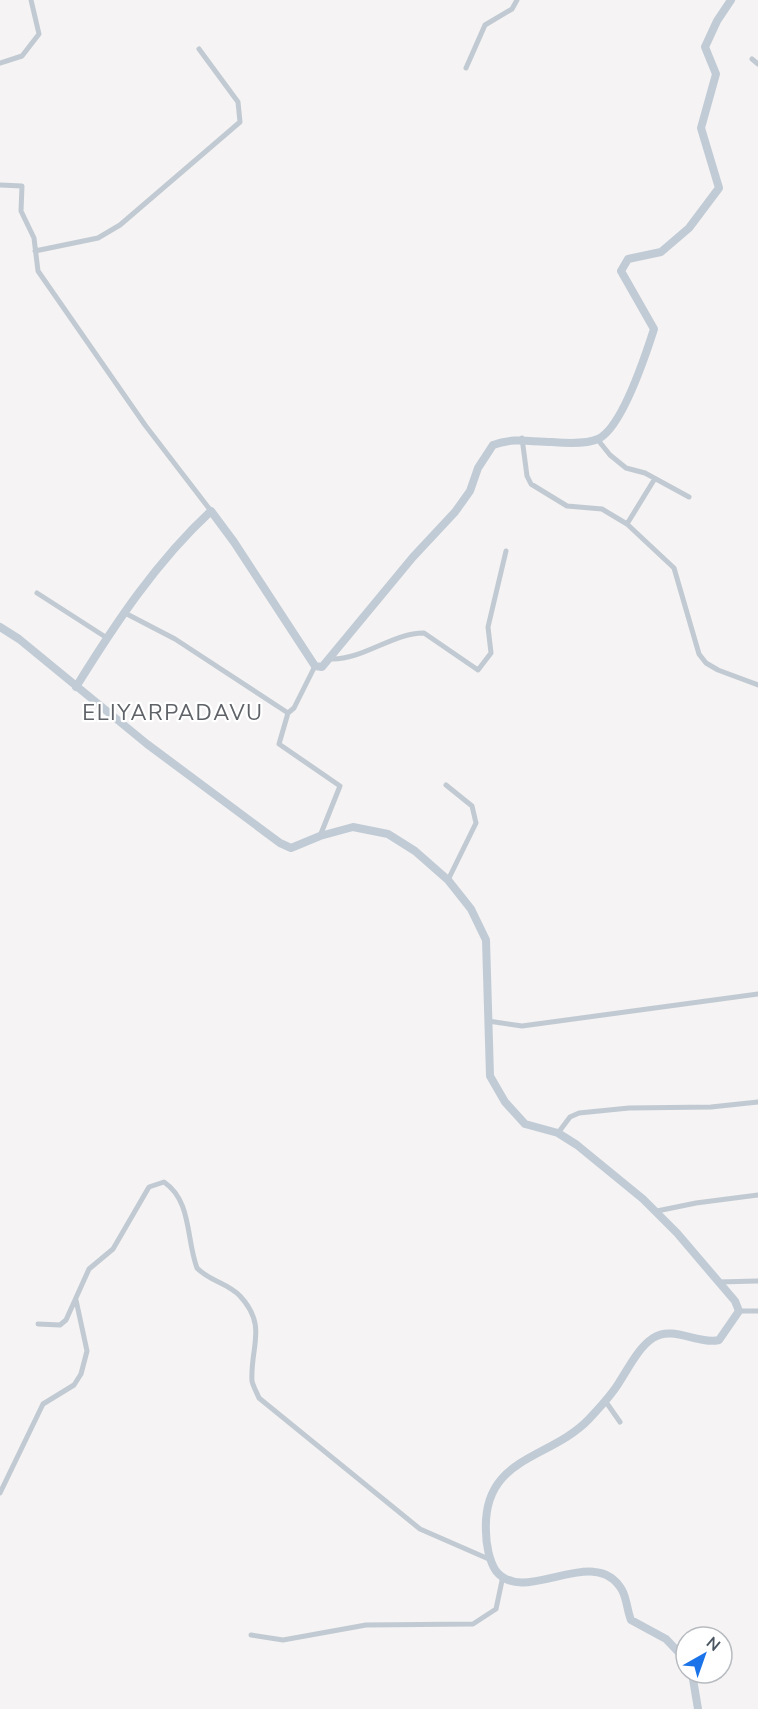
<svg xmlns="http://www.w3.org/2000/svg" width="758" height="1709" font-family="'Nunito Sans',sans-serif">
	<style>
		.lines { fill: none; stroke-linecap: round; stroke-linejoin: round }
		.minor { stroke: #c1cad2; stroke-width: 5 }
		.secondary { stroke: #c1cbd6; stroke-width: 8 }
		.labels { text-anchor: middle; stroke-width: 4.5; stroke-linejoin: round; paint-order: stroke }
		.quarter-label { font-size: 22px; letter-spacing: 1.5px; fill: #5f6368; stroke: #fff }
	</style>
	<rect width="100%" height="100%" fill="#f5f3f3"/>
	<g class="lines">
		<path class="minor" d="M752,59L758,64
			M0,63L22,56L39,34L31,0
			M466,68L485,25L512,9L517,0
			M0,185L22,186L21,211L34,238L38,271L145,425L211,511
			M35,251L98,238L120,225L240,122L238,102L199,49
			M522,438L527,476L531,484L567,506L602,509L627,524L674,568L699,654L706,663L718,670L758,685
			M598,440L610,455L626,468L645,473L689,497
			M627,524L654,480
			M37,593L107,638
			M125,613L175,639L288,713
			M331,659C363,660 392,633 424,633L478,670L491,653L488,627L506,551
			M315,666L294,708L288,713L279,744L340,786L320,836
			M446,785L472,806L476,823L448,880
			M488,1021L522,1026L758,994
			M558,1133L570,1117L579,1113L629,1108L711,1107L758,1102
			M657,1211L696,1203L758,1195
			M718,1282L758,1281
			M739,1311H758
			M38,1324L60,1325L66,1320L89,1269L113,1249L149,1187L164,1182C192,1201 186,1239 197,1268C209,1281 228,1283 240,1296C268,1326 250,1347 252,1381C253,1386 257,1393 259,1398L420,1529L491,1560
			M606,1402L620,1422
			M0,1493L43,1404L74,1385L81,1374L87,1351L76,1300
			M251,1635L283,1640L366,1625L473,1624L496,1609L503,1576"/>
		<path class="secondary" d="M0,627L19,639L147,744L280,843L291,848L320,836L353,827L388,834L415,851L448,880L471,909L486,940L490,1076L505,1102L525,1124L558,1133L577,1145L643,1199L677,1233L735,1301L739,1311L719,1340C698,1345 673,1325 653,1338C639,1347 629,1367 620,1381C612,1395 600,1407 589,1419C550,1460 482,1456 486,1532C486,1543 489,1561 496,1571C524,1607 595,1542 622,1590C627,1599 627,1610 631,1620L666,1639L686,1660
			M76,687C115,624 156,562 211,511L234,542L315,666L322,667L413,557L455,512L470,491L478,468L493,445C515,437 530,442 552,442C564,443 587,444 598,439C622,428 646,354 654,329L621,271L628,259L661,252L689,228L719,188L701,128L716,74L705,47L717,21L731,0
			M692,1673L698,1709"/>
	</g>
	<g class="labels">
		<g class="quarter-label">
			<text x="173" y="720">ELIYARPADAVU</text>
		</g>
	</g>
	<g transform="translate(704 1655) rotate(40)"><circle r="28" fill="#ffffff" stroke="#b7bbc0" stroke-width="1.5"/>
	<path d="M0-4.5L10 22L0 15L-10 22Z" fill="#1a73e8"/>
	<text y="-9" font-size="16" font-weight="bold" text-anchor="middle" fill="#4a5661">N</text>
	</g>
</svg>
